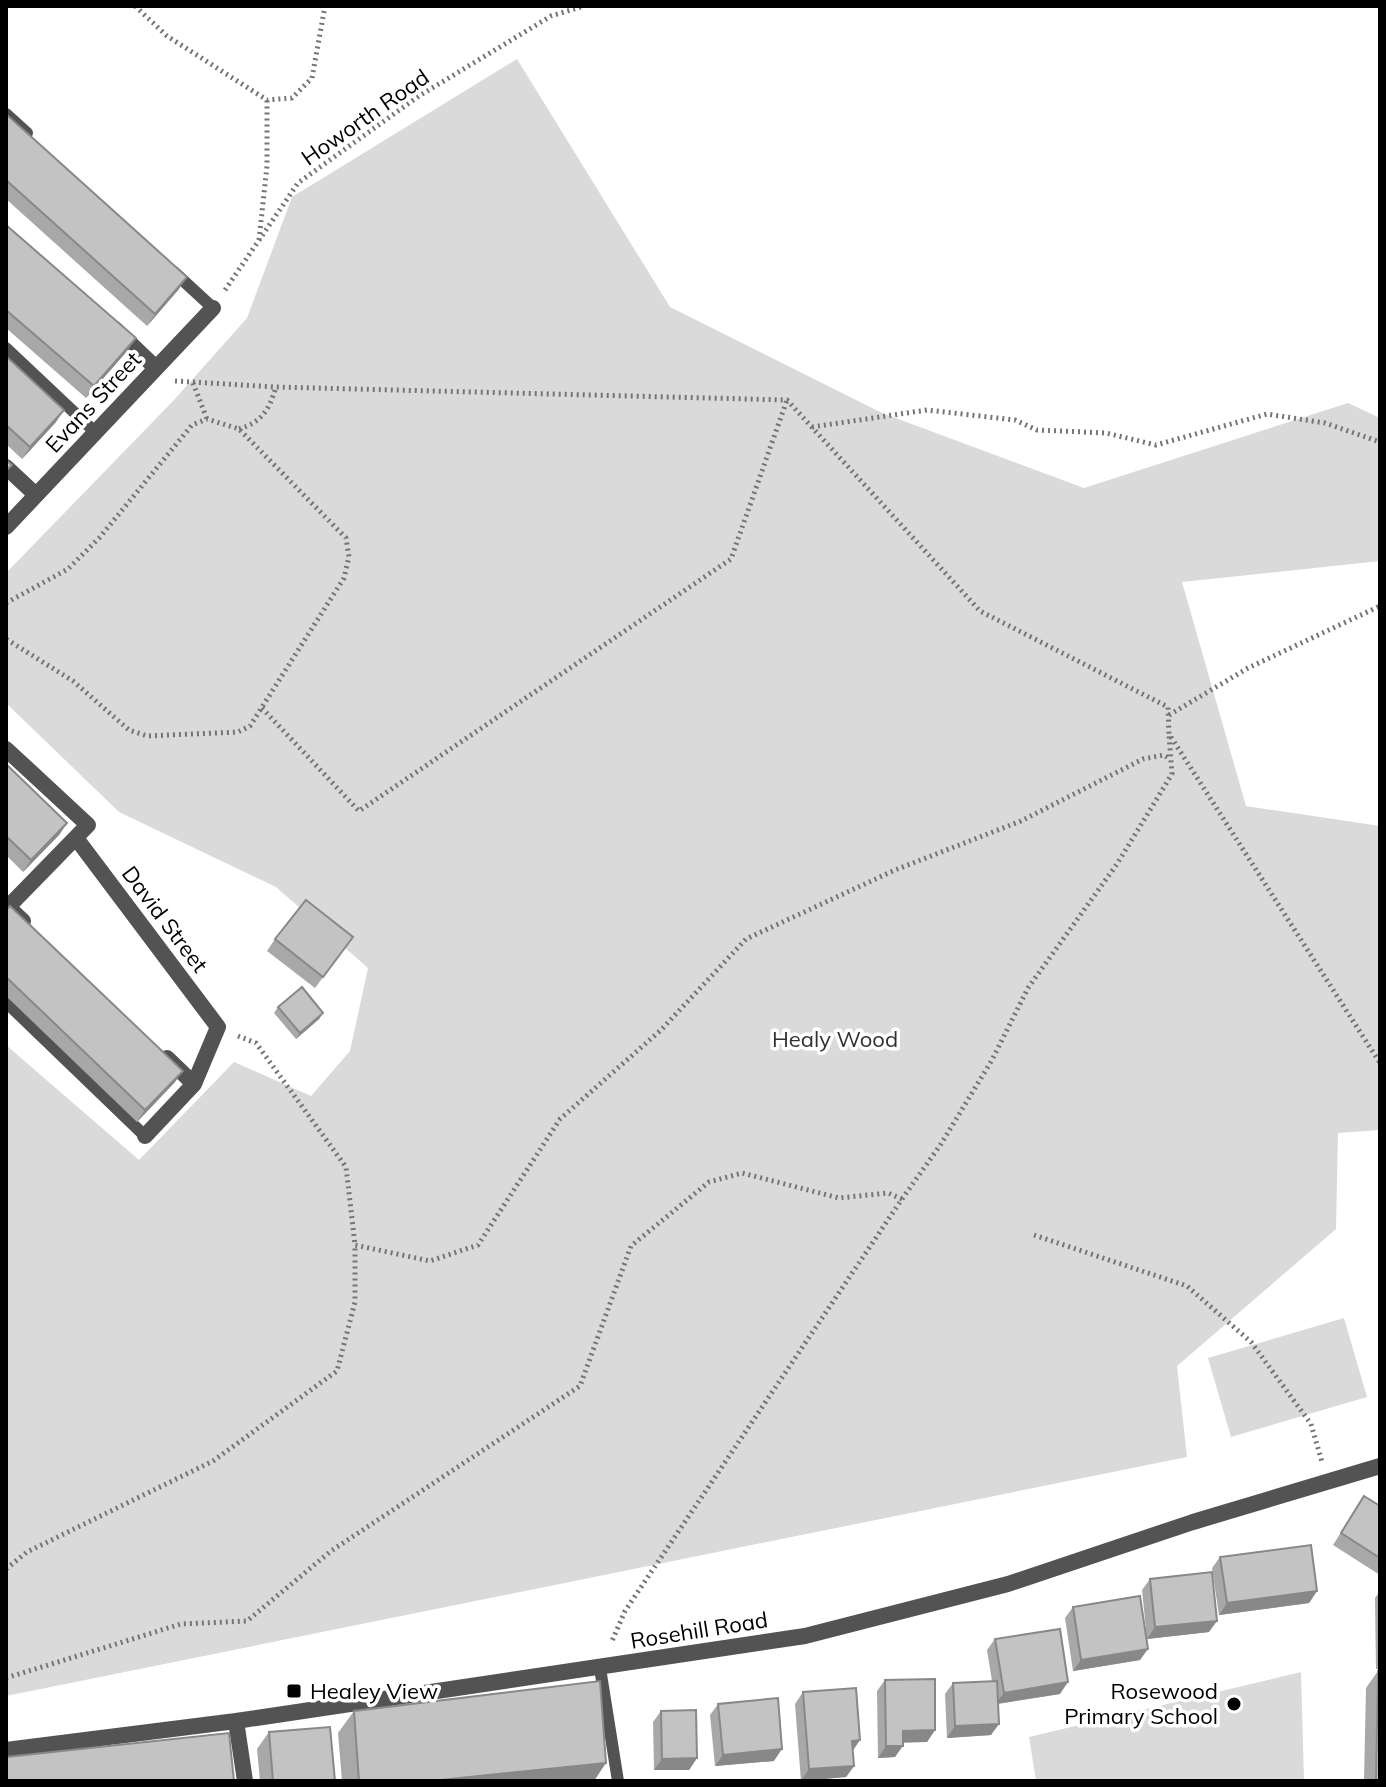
<svg xmlns="http://www.w3.org/2000/svg" width="1386" height="1787" font-family="Mulish,sans-serif">
	<style>
		.green { fill: #dadada }
		.lines { fill: none; stroke-linecap: round; stroke-linejoin: round }
		.path { stroke: #757575; stroke-width: 5; stroke-dasharray: 2 4; stroke-linecap: butt }
		.lane { stroke: #535353; stroke-width: 12 }
		.street { stroke: #535353; stroke-width: 16 }
		.wall { fill: #a8a8a8 }
		.shaded-wall { fill: #888 }
		.building { fill: #c3c3c3; stroke: #888; stroke-width: 2 }
		.poi-dot { fill: #000; stroke: #fff; stroke-width: 3 }
		.labels { text-anchor: middle; stroke-width: 7; stroke-linejoin: round; paint-order: stroke }
		.street-label { font-size: 22px; fill: #000; stroke: #fff }
		.park-label { font-size: 22px; fill: #313131; stroke: #fff }
		.poi-label { font-size: 22px; fill: #000; stroke: #fff; text-anchor: start }
	</style>
	<rect width="100%" height="100%" fill="#fff"/>
	<path class="green" d="M517,59L670,307L882,413L1084,488L1348,403L1380,418V561L1182,582L1246,806L1380,826V1130L1338,1133L1336,1229L1177,1366L1187,1457L6,1696V1045L139,1160L234,1062L311,1096L350,1051L368,968L276,887L119,812L6,703V573L174,400L247,318L292,197Z
		M1344,1318L1367,1397L1231,1437L1208,1358Z
		M1301,1672L1304,1781H1036L1029,1737Z"/>
	<g class="lines">
		<path class="path" d="M135,6L167,36L267,100L292,98L312,78L325,6
			M259,240L267,166V100
			M225,290L298,183L419,96L551,16L584,6
			M175,381L276,387L787,400L980,611L1168,707L1169,734L1380,1063
			M193,383L207,419
			M812,427L927,410L1015,420L1037,430L1106,433L1156,445L1267,414L1325,423L1380,442
			M239,429C262,422 269,410 276,387
			M6,603L68,569L100,537L192,425L207,419L239,429L346,538L349,557L344,578L250,726L238,732L147,736L129,730L73,681L6,639
			M262,708L359,811L731,559L787,400
			M1169,715L1248,668L1380,606
			M238,1036L256,1043L346,1167L355,1245
			M902,1199L941,1144L992,1060L1028,988L1117,864L1172,774L1169,735
			M1034,1235L1187,1286L1251,1342L1311,1424L1322,1462
			M6,1569L27,1552L213,1461L337,1371L355,1302V1245L430,1261L478,1245L560,1119L661,1030L746,939L895,870L1021,821L1143,759L1164,755L1170,759
			M6,1678L181,1624L247,1621L331,1551L580,1386L631,1246L709,1182L742,1173L839,1198L888,1193L902,1199L625,1611L612,1641"/>
		<path class="lane" d="M6,114L27,133
			M174,272L213,308
			M6,348L95,432
			M6,1002L145,1136
			M600,1668L618,1781"/>
		<path class="street" d="M115,329L156,368
			M6,467L36,495
			M6,527L213,308
			M6,749L88,825L8,907L23,921
			M76,838L218,1027L194,1084L145,1136
			M167,1058L194,1084
			M236,1721L245,1781
			M6,1750L236,1721L805,1636L1008,1584L1193,1522L1380,1466"/>
	</g>
	<path class="wall" d="M6,114L179,289L147,326L6,199Z
		M6,225L128,350L86,398L6,328Z
		M6,356L56,422L22,459L6,444Z
		M6,764L67,823L59,835L23,872L6,855Z
		M6,910L175,1082L137,1122L6,996Z
		M275,939L345,948L315,988L267,951Z
		M278,1007L323,1013L319,1019L296,1039L274,1013Z
		M1364,1496L1380,1506V1575L1333,1545Z
		M1220,1557L1317,1591L1309,1603L1219,1615L1212,1568Z
		M1150,1579L1209,1632L1147,1639L1142,1590Z
		M1380,1591V1669H1376L1375,1598Z
		M1073,1607L1140,1660L1073,1671L1065,1618Z
		M995,1639L1060,1694L998,1704L991,1735L947,1738L945,1694L953,1683L992,1681L987,1650Z
		M1378,1671L1380,1781H1364L1366,1688Z
		M885,1680L935,1730L927,1742H903L895,1757L878,1758L877,1691Z
		M803,1692L852,1752L854,1766L846,1777L801,1781L795,1704Z
		M718,1704L774,1761L715,1766L710,1715Z
		M354,1711L594,1781H342L338,1733Z
		M661,1711L697,1758L689,1770H654L653,1722Z
		M269,1732L335,1781H260L257,1749Z"/>
	<path class="shaded-wall" d="M187,277L179,289L147,326L155,314Z
		M136,338L128,350L86,398L94,386Z
		M64,410L56,422L22,459L30,447Z
		M67,823L59,835L23,872L31,860Z
		M323,1013L319,1019L296,1039L300,1033Z
		M183,1071L175,1082L137,1122L145,1110Z
		M1317,1591L1309,1603L1219,1615L1227,1603Z
		M1217,1621L1209,1632L1147,1639L1155,1627Z
		M1148,1649L1140,1660L1073,1671L1081,1660Z
		M1068,1682L1060,1694L995,1704L1004,1693Z
		M999,1724L991,1735L947,1738L955,1726Z
		M935,1730L927,1742L895,1743L903,1731Z
		M860,1740L852,1752V1741Z
		M886,1746H903L895,1757L878,1758Z
		M782,1749L774,1761L715,1766L723,1755Z
		M697,1758L689,1770H654L662,1759Z
		M606,1763L594,1781H431Z
		M854,1766L846,1777L801,1781L809,1769Z"/>
	<path class="building" d="M6,114L187,277L155,314L6,180Z
		M6,225L136,338L94,386L6,310Z
		M6,356L64,410L30,447L6,425Z
		M6,460L12,465L6,471Z
		M6,764L67,823L31,860L6,836Z
		M306,900L353,937L323,977L275,939Z
		M10,906L183,1071L145,1110L6,977V910Z
		M302,987L323,1013L300,1033L278,1007Z
		M1364,1496L1380,1506V1558L1341,1533Z
		M1311,1545L1317,1591L1227,1603L1220,1557Z
		M1212,1572L1217,1621L1155,1627L1150,1579Z
		M1140,1596L1148,1649L1081,1660L1073,1607Z
		M1060,1629L1068,1682L1004,1693L995,1639Z
		M1378,1671H1380V1781H1376Z
		M935,1679V1730L903,1731V1746H886L885,1680Z
		M600,1681L606,1763L431,1781H359L354,1711Z
		M997,1681L999,1724L955,1726L953,1683Z
		M856,1688L860,1740L852,1741L854,1766L809,1769L803,1692Z
		M778,1698L782,1749L723,1755L718,1704Z
		M696,1710L697,1758L662,1759L661,1711Z
		M330,1727L335,1781H273L269,1732Z
		M229,1733L234,1781H6V1757Z"/>
	<g class="poi-dot">
		<rect x="286" y="1683" width="16" height="16" rx="4"/>
		<circle cx="1234" cy="1704" r="8"/>
	</g>
	<g class="labels">
		<g class="street-label">
			<text transform="translate(365 117) rotate(-35)" y="8">Howorth Road</text>
			<text transform="translate(93 402) rotate(-47)" y="8">Evans Street</text>
			<text transform="translate(165 919) rotate(53)" y="8">David Street</text>
			<text transform="translate(699 1630) rotate(-9)" y="8">Rosehill Road</text>
		</g>
		<g class="park-label">
			<text x="835" y="1047">Healy Wood</text>
		</g>
		<g class="poi-label">
			<text x="310" y="1699">Healey View</text>
			<text x="1218" y="1699" text-anchor="end">Rosewood<tspan x="1218" dy="25">Primary School</tspan></text>
		</g>
	</g>
	<rect width="1386" height="1787" fill="none" stroke="#000000" stroke-width="16"/>
</svg>
